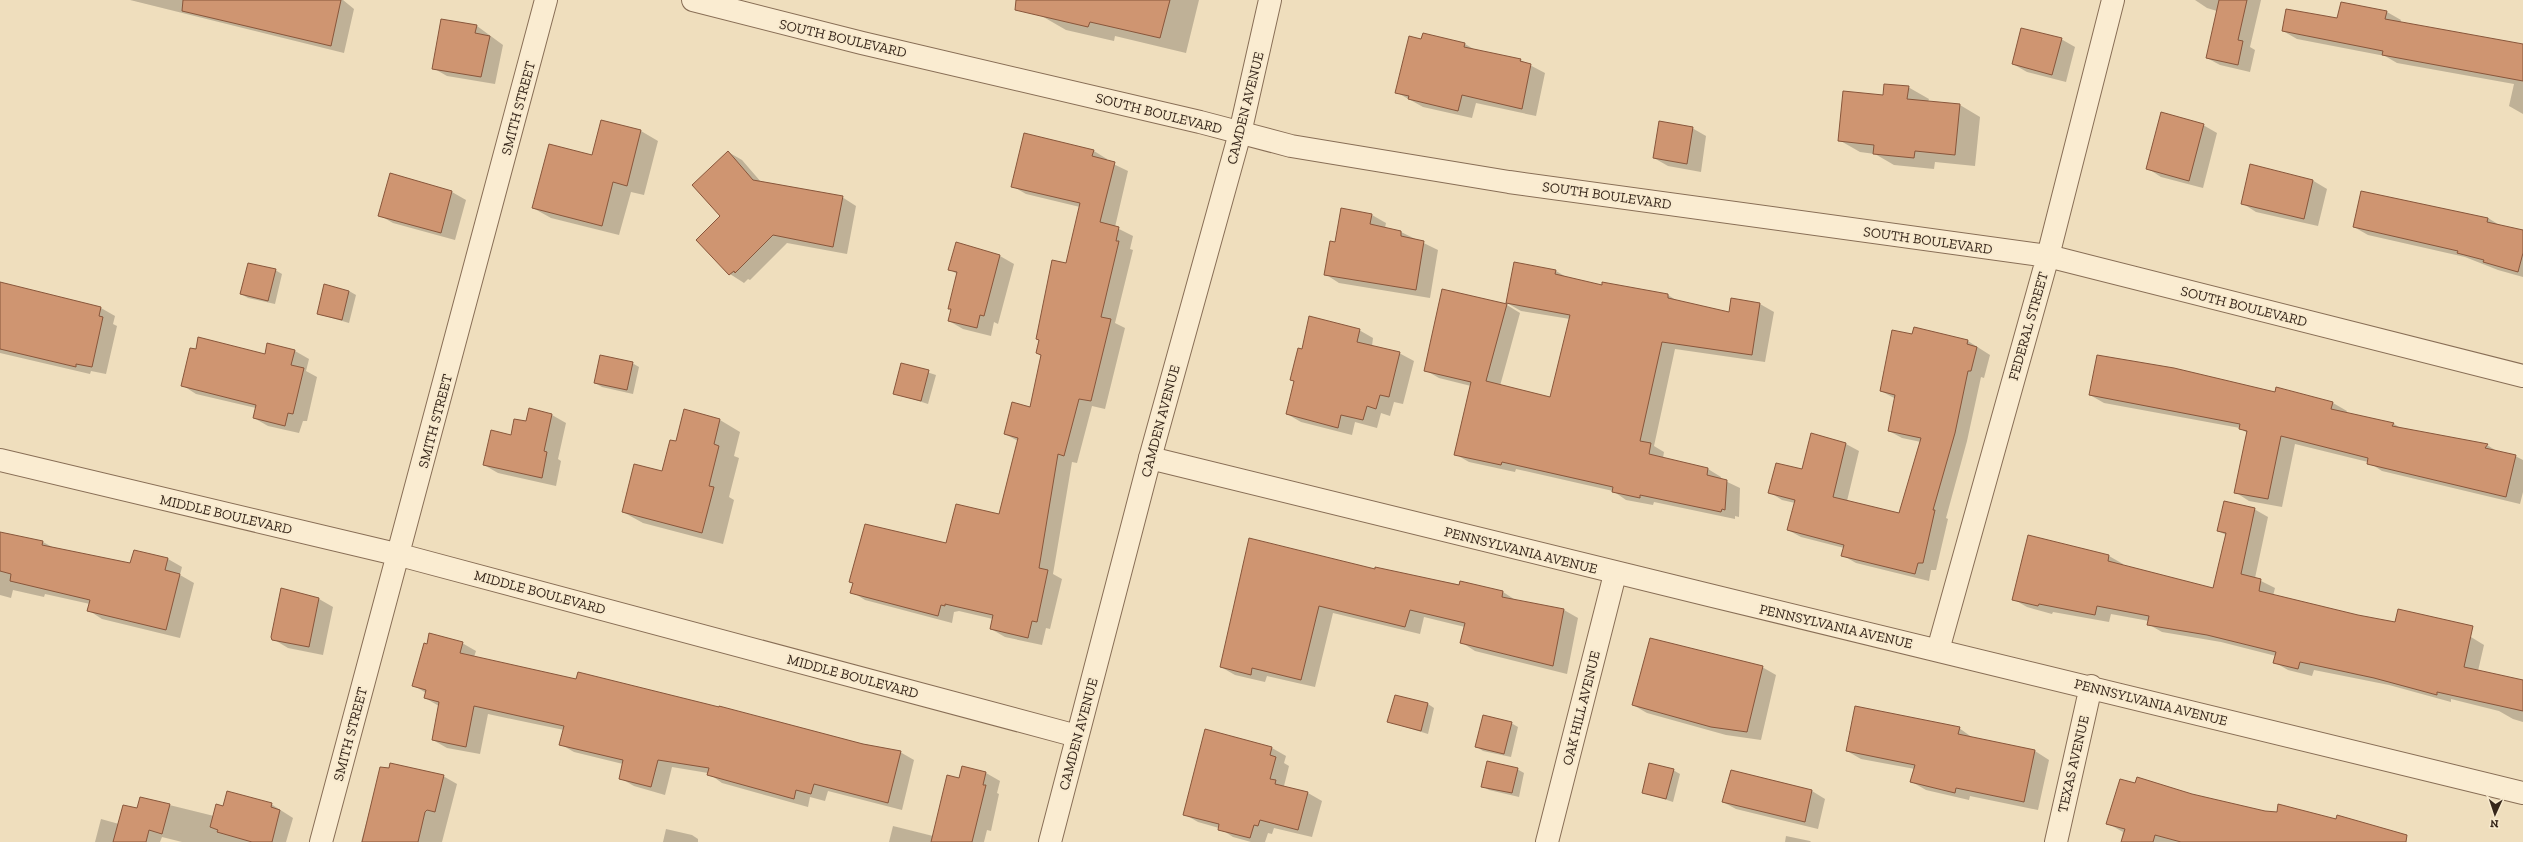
<svg xmlns="http://www.w3.org/2000/svg" width="2523" height="842" font-family="'Zilla Slab',serif">
	<style>
		.shadow { fill: #0003 }
		.building { fill: #cf9571; stroke: #88563b }
		.lines { fill: none; stroke-linecap: round; stroke-linejoin: round }
		.minor-casing { stroke: #886e56; stroke-width: 24 }
		.tertiary-casing { stroke: #886e56; stroke-width: 24 }
		.minor { stroke: #faecd1; stroke-width: 22 }
		.tertiary { stroke: #faecd1; stroke-width: 22 }
		.labels { text-anchor: middle; stroke-width: 3.5; stroke-linejoin: round; paint-order: stroke }
		.street-label { font-size: 14px; fill: #37271b; stroke: #f7e9cd }
	</style>
	<rect width="100%" height="100%" fill="#efdebd"/>
	<path class="shadow" d="M130,0H343L354,9L344,53Z
		M1043,0H1199L1186,53L1115,36L1114,41L1066,30L1040,15Z
		M2195,0H2261L2250,47L2255,50L2250,72L2220,65L2207,58L2217,11L2207,8Z
		M2387,12L2401,20L2400,23L2523,48V114L2509,106L2514,84L2397,63L2385,56L2297,39L2283,31Z
		M477,26L503,45L495,84L447,76L433,68Z
		M1424,34L1465,44L1477,51L1520,60L1545,73L1536,116L1476,103L1472,118L1423,107L1396,92Z
		M2061,39L2075,47L2066,82L2027,72L2013,64Z
		M1908,87L1929,99L1928,102L1960,105L1980,117L1975,166L1935,162L1934,169L1894,165L1875,154L1860,152L1839,140L1884,96Z
		M602,121L641,131L658,141L644,195L631,192L619,235L551,218L533,208L593,156Z
		M2203,125L2217,133L2203,188L2161,177L2147,168Z
		M1692,128L1706,136L1701,172L1668,166L1654,158Z
		M1025,135L1094,151L1107,159V161L1128,171L1115,227L1133,236L1130,249L1133,250L1115,323L1125,328L1105,409L1092,406L1077,463L1072,462L1053,574L1062,579L1050,629L1046,628L1042,645L1005,637L991,629L993,619L959,611L954,612L952,623L865,600L852,592L947,545L1000,515L1018,441L1005,434L1030,408L1042,356L1037,353L1067,264L1080,207L1026,194L1012,186Z
		M728,152L742,160L761,182L842,197L856,206L847,254L787,243L750,280L748,279L744,283L730,274L721,216Z
		M2312,180L2327,189L2318,226L2256,212L2242,203Z
		M452,192L466,200L455,240L393,223L379,215Z
		M2362,192L2488,218L2501,226L2523,231V277L2498,270L2465,257L2368,235L2354,227Z
		M1372,215L1386,223L1385,228L1401,232L1438,250L1430,298L1339,283L1325,274L1336,243Z
		M1000,256L1014,264L998,324L994,322L991,336L963,329L949,321L952,310L949,308L957,274L949,269Z
		M275,270L282,274L275,304L248,298L241,294Z
		M1556,271L1568,278L1602,286L1668,295L1679,302L1730,313L1732,299L1760,304L1774,312L1765,362L1675,349L1654,446L1664,452L1663,458L1708,469L1721,477V479L1740,488L1739,517L1735,516V519L1654,502L1653,505L1626,500L1613,491L1516,469L1515,472L1469,462L1455,454L1471,386L1439,378L1425,370L1443,291L1507,305L1520,313L1500,386L1551,398L1570,319L1521,311L1507,303Z
		M0,283L101,308L115,316L113,324L117,326L106,374L91,371L90,374L0,353Z
		M349,291L356,295L349,323L318,314Z
		M1915,328L1968,341L1990,355L1984,378L1981,377L1967,441L1946,518L1948,519L1936,570H1931L1929,581L1856,563L1842,555L1844,548L1801,537L1788,530L1795,503L1782,500L1769,492L1802,470L1812,435L1846,444L1859,451L1847,501L1900,514L1921,442L1902,438L1889,431L1896,399L1881,391L1913,336Z
		M1359,330L1373,338L1372,346L1399,353L1414,361L1403,404L1394,402L1390,416L1381,413L1377,428L1355,422L1352,435L1301,422L1287,414L1302,351Z
		M295,351L309,359L306,371L317,377L307,421H303L299,433L268,426L254,418L256,408L196,394L182,385L265,355Z
		M632,363L639,367L633,394L602,387L595,383Z
		M902,364L936,375L928,404L894,393Z
		M2277,389L2333,403L2347,411L2346,413L2394,424L2404,430L2487,445L2500,453L2515,456L2523,460V492L2520,504L2382,471L2368,462L2295,444L2282,507L2249,501L2235,492L2247,433L2240,428L2104,403L2090,395L2276,393Z
		M529,410L552,415L566,423L558,459L561,461L556,486L498,473L484,465L527,423Z
		M685,410L720,420L740,432L734,456L739,458L729,497L734,500L723,544L643,523L623,512L663,472L676,442Z
		M2254,509L2268,517L2255,578L2275,588L2273,596L2358,616L2471,637L2484,645L2478,671L2523,681V722L2513,719L2499,711L2451,699V702L2389,685L2314,670L2312,676L2288,670L2274,662L2276,656L2221,642L2162,632L2148,624L2149,621L2111,614L2109,622L2053,612L2052,614L2027,607L2013,599L2028,537L2109,556L2123,564L2122,566L2214,589L2226,535L2218,531Z
		M0,535L43,542L54,548L131,565L135,551L168,559L182,567L180,575L194,583L180,638L102,619L88,610L90,604L45,594L44,597L13,590L11,598L0,595Z
		M1376,570L1503,592L1517,601L1564,610L1578,618L1567,674L1475,651L1461,642L1465,627L1424,617L1420,634L1333,613L1315,687L1267,676L1265,682L1235,675L1221,667Z
		M282,590L319,599L333,607L323,655L288,648L273,639Z
		M462,643L476,651L474,657L900,752L914,760L902,810L828,791L825,801L810,797L808,807L722,783L708,773L672,767L665,795L634,786L620,778L623,764L574,752L560,744L564,730L488,714L480,754L447,748L433,740L439,706L425,698L426,693L413,685Z
		M1762,667L1776,675L1761,740L1726,735L1647,713L1633,705Z
		M1428,704L1434,708L1428,734L1389,722Z
		M1511,723L1518,727L1511,757L1483,751L1477,747Z
		M1959,728L1973,738L2035,751L2049,760L2038,810L1970,796L1969,800L1926,790L1912,782L1915,769L1861,759L1847,751Z
		M1272,748L1286,756L1284,763L1289,766L1284,786L1308,793L1322,801L1312,837L1274,828L1272,834L1268,833L1265,842H1251L1233,837L1219,828L1198,822L1184,814Z
		M963,767L986,773L1000,781L997,793L999,794L991,831L987,830L984,842H889L893,826L933,836L960,779Z
		M381,768L443,776L457,784L442,842H361Z
		M1517,769L1524,773L1519,797L1489,790L1482,786Z
		M1673,770L1680,774L1673,802L1643,792Z
		M1732,771L1812,791L1825,799L1818,829L1736,809L1723,802Z
		M2191,795L2401,842H2121L2123,832L2107,823Z
		M141,798L214,816L224,808L271,804L293,818L286,842H182L162,837L160,842H95L101,819L119,824L138,809Z
		M666,829L692,835L698,839V842H663Z
		M1786,836L1810,841L1811,842H1785Z"/>
	<path class="building" d="M183,0H341L331,46L182,11Z
		M1016,0H1170L1160,38L1090,22L1088,27L1015,10Z
		M2219,0H2247L2238,40L2243,41L2238,65L2206,58Z
		M2341,2L2387,11L2385,19L2523,44V81L2382,55L2383,51L2282,31L2286,9L2337,18Z
		M441,19L477,25L475,33L490,36L481,77L432,69Z
		M2021,28L2062,38L2052,75L2012,64Z
		M1423,33L1465,43L1464,47L1521,59L1520,61L1531,64L1522,109L1462,95L1458,111L1408,99L1409,96L1395,93L1409,36L1421,39Z
		M1884,84L1909,86L1907,99L1960,104L1955,155L1915,151L1914,158L1873,154L1874,145L1838,141L1843,91L1883,95Z
		M2161,112L2204,124L2189,181L2146,169Z
		M601,120L641,130L627,186L613,182L602,226L532,208L549,144L592,155Z
		M1659,121L1693,127L1687,164L1653,158Z
		M1024,133L1094,150L1092,156L1115,162L1100,222L1119,227L1116,241H1119L1101,317L1111,319L1091,401L1079,399L1064,456L1058,454L1039,568L1048,570L1037,622L1032,621L1028,638L990,629L993,615L945,604V606L941,605L938,616L850,593L853,583L849,582L865,524L946,543L956,504L999,514L1018,438L1004,434L1012,402L1030,407L1041,355L1036,353L1039,340L1036,339L1052,260L1066,263L1080,203L1011,187Z
		M728,151L753,180L843,196L833,247L773,235L735,273L734,271L729,275L696,240L720,216L692,185Z
		M2250,164L2313,180L2304,219L2241,204Z
		M390,173L452,191L441,233L378,216Z
		M2361,191L2488,218L2487,222L2523,230V253L2518,272L2483,262L2484,260L2457,253L2458,251L2353,227Z
		M1341,208L1372,214L1370,224L1401,231V236L1424,241L1416,290L1324,275L1330,241L1335,242Z
		M956,242L1000,255L984,316L980,315L977,328L948,321L951,309H948L957,272L948,270Z
		M1514,262L1556,270L1555,274L1602,285V282L1668,294V298L1729,312L1731,298L1760,303L1752,355L1662,342L1640,441L1651,443L1649,454L1708,468L1707,475L1727,480L1725,510L1722,509L1721,512L1640,495V498L1612,492L1613,487L1502,462L1501,465L1454,455L1471,382L1424,371L1442,289L1507,304L1486,381L1550,397L1570,315L1506,303Z
		M248,263L276,269L268,301L240,294Z
		M0,282L101,307L99,316L103,317L92,367L76,364V367L0,349Z
		M324,284L349,291L342,320L317,314Z
		M1309,316L1360,329L1357,342L1400,352L1389,397L1380,395L1376,409L1367,406L1363,420L1341,415L1338,428L1286,414L1294,381L1290,380L1298,348L1302,349Z
		M1914,327L1968,340L1967,344L1977,347L1971,371H1968L1955,433L1933,510H1935L1923,563H1918L1915,574L1841,556L1844,545L1787,530L1795,500L1768,493L1776,463L1802,469L1811,433L1846,443L1833,497L1899,513L1921,438L1888,431L1895,395L1880,391L1892,330L1912,334Z
		M198,337L265,354L267,343L295,350L291,365L304,368L293,414L288,413L285,426L253,418L256,405L181,386L190,348L196,349Z
		M600,355L633,362L627,390L594,383Z
		M2097,355L2174,368L2275,392L2276,387L2333,402L2331,409L2394,423L2392,426L2488,444L2485,448L2516,455L2506,497L2367,464L2368,458L2281,436L2268,499L2234,493L2247,431L2239,429L2240,424L2089,395Z
		M901,363L929,370L921,401L893,394Z
		M529,408L552,414L544,451L547,452L542,478L483,465L491,430L511,435L514,419L526,421Z
		M684,409L720,419L714,444L719,446L709,486L714,487L702,533L622,512L634,464L662,471L670,440L676,441Z
		M2224,501L2255,508L2241,574L2261,579L2259,591L2358,615L2395,622L2398,609L2473,626L2464,667L2523,680V711L2437,692V695L2374,678L2300,662L2298,669L2273,663L2276,652L2207,635L2147,625L2149,616L2097,606L2095,615L2039,604L2038,606L2012,600L2028,535L2109,555L2108,561L2213,588L2226,533L2217,531Z
		M0,532L43,541L42,545L130,563L134,550L168,558L165,570L180,574L166,630L87,611L90,600L10,581L11,574L0,571Z
		M1249,538L1375,569V567L1459,585L1460,581L1503,591L1502,597L1564,609L1553,666L1460,643L1465,623L1410,610L1405,627L1319,606L1301,680L1252,668L1251,675L1220,667Z
		M281,588L319,598L309,647L272,640L271,637Z
		M429,633L463,642L460,653L576,679L578,672L719,707V706L863,744L901,751L888,803L814,784L811,794L796,790L794,799L707,775L709,768L658,760L651,787L619,779L623,760L559,745L564,726L474,706L466,747L432,740L439,702L424,698L426,690L412,686L424,643L427,644Z
		M1650,638L1763,666L1747,732L1711,727L1632,705Z
		M1395,695L1428,703L1421,731L1387,722Z
		M1855,706L1960,727L1958,734L2035,750L2024,802L1956,788L1955,793L1910,782L1915,765L1846,751Z
		M1483,715L1512,722L1504,754L1475,747Z
		M1205,729L1272,747L1270,755L1276,757L1270,779L1276,780L1275,784L1308,792L1298,830L1260,820L1258,826L1254,825L1250,838L1218,830L1219,824L1183,815Z
		M1487,761L1518,768L1512,793L1481,787Z
		M390,763L444,775L435,812L427,810L425,812L418,842H362L380,767L389,768Z
		M1649,763L1674,769L1666,799L1642,793Z
		M962,766L986,772L983,785H986L972,842H931L947,775L959,778Z
		M1731,770L1812,790L1805,822L1722,802Z
		M2137,777L2192,794L2265,811L2277,812L2278,804L2336,819L2337,815L2407,835L2406,842H2181L2155,835L2153,842H2121L2125,829L2106,824L2120,779L2135,783Z
		M227,791L272,803L271,807L280,810L272,842H252L217,832L218,830L210,827L216,804L223,806Z
		M140,797L170,804L162,834L149,830L146,842H113L123,805L137,808Z"/>
	<g class="lines">
		<g class="minor-casing">
			<path id="minor" d="M693,0L862,43L1200,122L1291,146L1509,182L2048,256L2523,376
				M1150,458C1607,572 2066,680 2523,793
				M0,460L400,555L1077,736
				M1938,650L2048,256L2113,0
				M321,842L546,0
				M1547,842L1615,574
				M2056,842L2091,686"/>
		</g>
		<g class="tertiary-casing">
			<path id="tertiary" d="M1050,842L1150,458L1240,133L1270,0"/>
		</g>
		<use href="#minor" class="minor"/>
		<use href="#tertiary" class="tertiary"/>
	</g>
	<g class="labels">
		<g class="street-label">
			<text transform="translate(843 38) rotate(13)" y="5">SOUTH BOULEVARD</text>
			<text transform="translate(518 108) rotate(-75)" y="5">SMITH STREET</text>
			<text transform="translate(1245 108) rotate(-76)" y="5">CAMDEN AVENUE</text>
			<text transform="translate(1159 113) rotate(14)" y="5">SOUTH BOULEVARD</text>
			<text transform="translate(1607 195) rotate(8)" y="5">SOUTH BOULEVARD</text>
			<text transform="translate(1928 240) rotate(8)" y="5">SOUTH BOULEVARD</text>
			<text transform="translate(2244 306) rotate(14)" y="5">SOUTH BOULEVARD</text>
			<text transform="translate(2028 326) rotate(-74)" y="5">FEDERAL STREET</text>
			<text transform="translate(435 421) rotate(-75)" y="5">SMITH STREET</text>
			<text transform="translate(1160 421) rotate(-75)" y="5">CAMDEN AVENUE</text>
			<text transform="translate(226 514) rotate(13)" y="5">MIDDLE BOULEVARD</text>
			<text transform="translate(1521 550) rotate(14)" y="5">PENNSYLVANIA AVENUE</text>
			<text transform="translate(540 592) rotate(15)" y="5">MIDDLE BOULEVARD</text>
			<text transform="translate(1836 626) rotate(13)" y="5">PENNSYLVANIA AVENUE</text>
			<text transform="translate(853 676) rotate(15)" y="5">MIDDLE BOULEVARD</text>
			<text transform="translate(2151 702) rotate(14)" y="5">PENNSYLVANIA AVENUE</text>
			<text transform="translate(1581 708) rotate(-76)" y="5">OAK HILL AVENUE</text>
			<text transform="translate(350 734) rotate(-75)" y="5">SMITH STREET</text>
			<text transform="translate(1078 734) rotate(-75)" y="5">CAMDEN AVENUE</text>
			<text transform="translate(2073 764) rotate(-77)" y="5">TEXAS AVENUE</text>
		</g>
	</g>
	<g transform="translate(2495 814) rotate(183)" stroke="#f7e9cd" stroke-width="3" paint-order="stroke">
	<path d="M0-3L7 15L0 10L-7 15Z" fill="#37271b"/>
	<text y="-6" font-size="11" font-weight="bold" text-anchor="middle" fill="#37271b">N</text>
	</g>
</svg>
